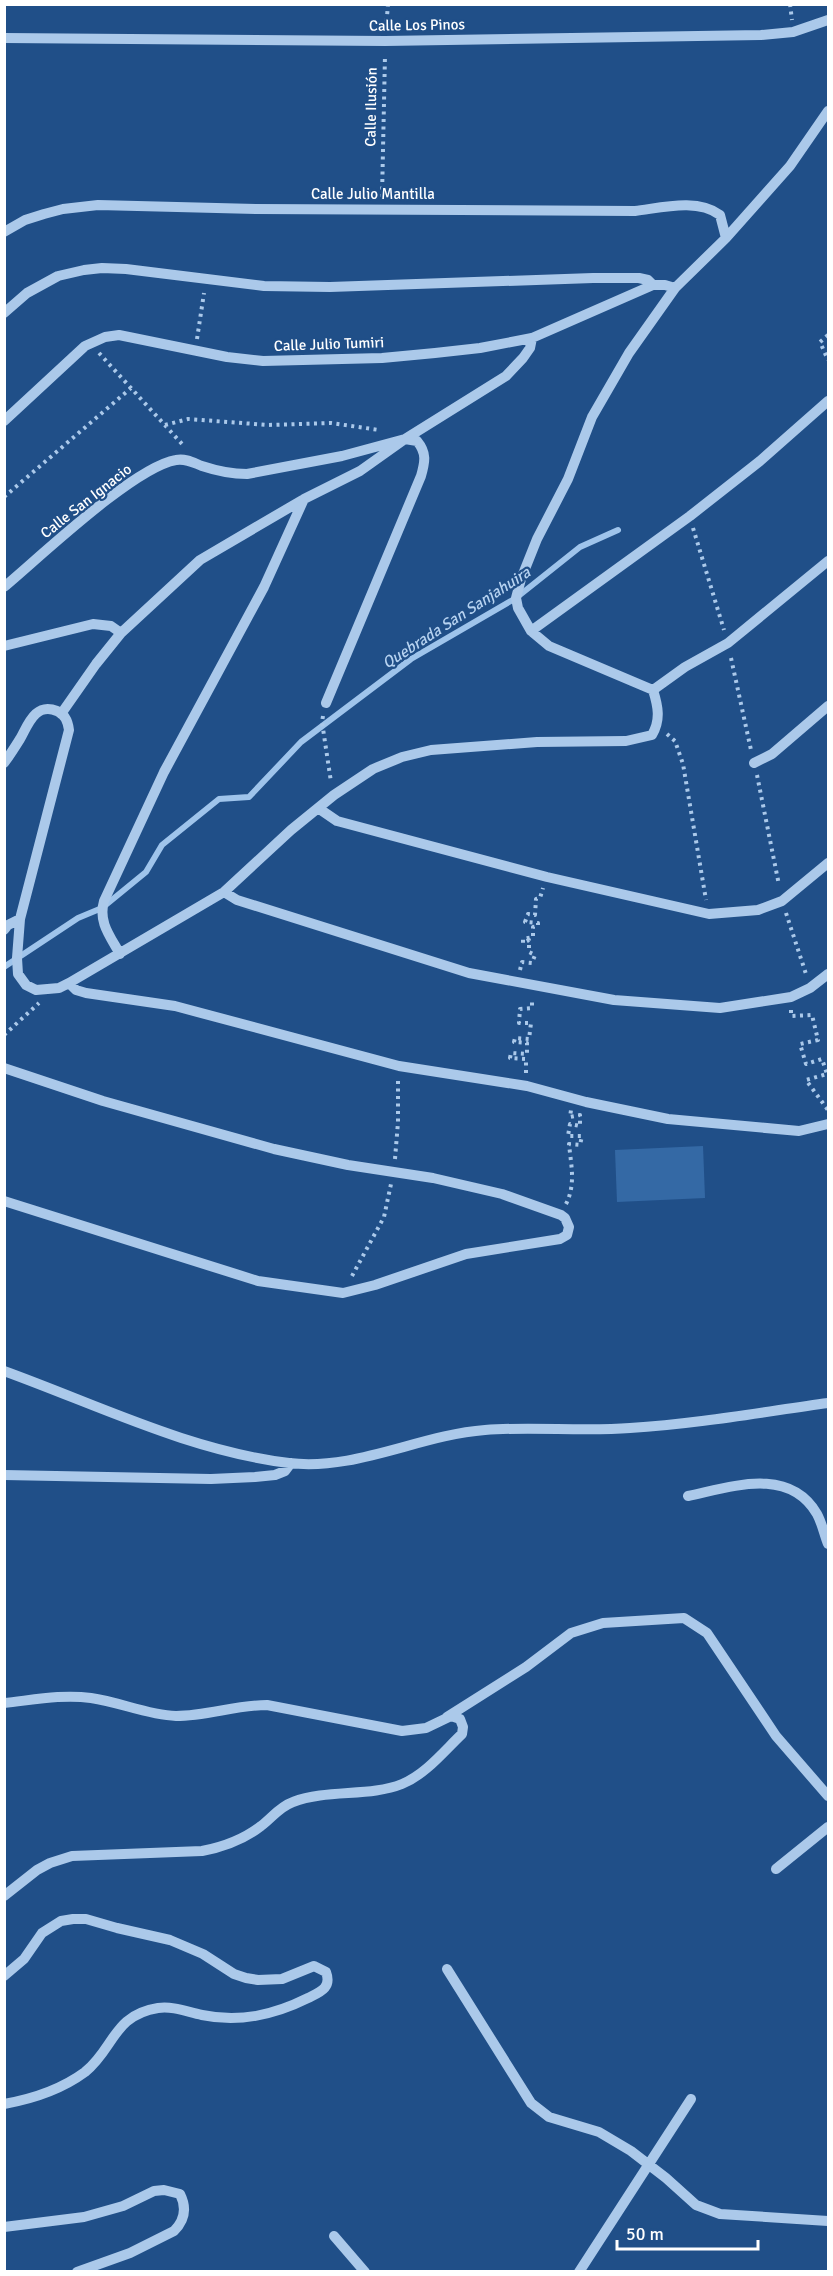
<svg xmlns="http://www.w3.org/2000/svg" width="833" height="2276" font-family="Signika,sans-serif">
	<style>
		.grass { fill: #3469a5 }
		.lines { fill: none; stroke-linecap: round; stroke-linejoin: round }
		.stream { stroke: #9fc4eb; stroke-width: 6 }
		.path { stroke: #abc9ea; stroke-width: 4; stroke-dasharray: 3 4.5; stroke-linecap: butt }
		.minor { stroke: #abc9ea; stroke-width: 10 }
		.labels { text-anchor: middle; stroke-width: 4.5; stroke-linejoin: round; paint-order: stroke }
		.street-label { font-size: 15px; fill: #fff; stroke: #204f88 }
		.water-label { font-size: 16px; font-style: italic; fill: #b7d3f1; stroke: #204f88 }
	</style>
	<rect width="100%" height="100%" fill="#204f88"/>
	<path class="grass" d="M703,1146L705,1198L617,1202L615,1150Z"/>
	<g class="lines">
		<path class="stream" d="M4,967L78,918L102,908L146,872L162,845L219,799L249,797L301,742L411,659L516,598L580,547L618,530"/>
		<path class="path" d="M790,4L792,20
			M386,29L388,4
			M382,197L385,55
			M828,335L820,342L828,360
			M197,339L204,293
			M99,353L183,445
			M165,425L188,419L268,425L331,423L379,430
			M4,497L131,388
			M693,528L724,630
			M731,658L751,750
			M323,716L322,722L331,782
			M667,734L675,741L683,764L706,900
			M757,775L779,885
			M786,913L806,974
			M520,970L522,962L532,963L535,955L529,952V940L523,943V939L533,937V927L538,926V923L525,922L528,914L535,915L536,899L540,898L543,888
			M791,1010V1016L812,1015L818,1040L800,1044L806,1064L822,1059L827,1074L806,1080L828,1110
			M4,1035L39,1003
			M526,1073V1059L510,1058L511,1053L527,1054V1043L514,1042L515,1038L529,1039L531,1023H519L520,1009L532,1008V999
			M395,1159L398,1122V1080
			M566,1204C576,1184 571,1165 569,1144L580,1145L582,1136H568L570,1124L580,1126V1115L570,1117L571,1110
			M352,1276L384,1217L391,1184"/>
		<path class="minor" d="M4,38L385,41L761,35L793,32L828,20
			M4,232L25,220L44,214L63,209L98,205L256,209L635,211C661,208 697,198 720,215L726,238
			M4,313L27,293L58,276L84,270L102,268L126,269L264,286L330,287L593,278H639L648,280L653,285
			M4,421L85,346L105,337L119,335L227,357L263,361L382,358L435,353L480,348L532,338L653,285H665L675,288
			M4,587C40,557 134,467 176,460C186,458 194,463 202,466C217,471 232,474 247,474L342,456L405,439L417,441C427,453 425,462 421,476L326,703
			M531,631L690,516L760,461L828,401
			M4,646L93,624L111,626L121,633
			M653,690L685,667L728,643L828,561
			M61,714L96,664L121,633L200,560L304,499L360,471L405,439L506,376L523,358L530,348L532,338
			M4,763C10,755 15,747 20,739C28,725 35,702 57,711C65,714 68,722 69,730L20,919L17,958L18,974L26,985L36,990L59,988L69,983L224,892L291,830L334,795L373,769L402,757L431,750L537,742L626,741L652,735C661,720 658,706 653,690L549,646L531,631L518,608L516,598L521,579L537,539L568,479L592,417L629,353L675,288L726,238L790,166L828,111
			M754,763L772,754L828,706
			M318,808L337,821L547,877L709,914L758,910L782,901L828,863
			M224,892L237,900L469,973L614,1000L720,1008L791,997L810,988L828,974
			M4,930L8,925L20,919
			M120,954C110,936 98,922 104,901L164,772L264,587L304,499
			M69,983L76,990L86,993L175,1006L399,1066L527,1086L586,1102L668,1119L799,1131L828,1124
			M4,1068L103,1101L274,1149L348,1165L433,1178L502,1194L561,1215L565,1218L569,1227L567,1235L560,1239L466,1254L375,1285L343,1293L258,1281L4,1201
			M4,1371C98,1405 190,1451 289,1463C356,1471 419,1435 485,1430C533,1426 582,1432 630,1428C696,1424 763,1412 828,1403
			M4,1475L211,1479L255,1477L275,1475L285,1471L291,1463
			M688,1496C731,1487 789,1466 817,1514C822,1523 824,1534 828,1544
			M4,1703C33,1700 62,1694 91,1698C120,1702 147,1715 176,1716C207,1716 236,1705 267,1705L402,1731L426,1728L451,1716L460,1719L463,1727L462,1734C444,1751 426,1774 402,1784C370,1797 327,1789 293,1802C279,1807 272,1818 261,1826C243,1840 223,1847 202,1851L72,1856L50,1863L37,1870L4,1896
			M447,1717L526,1667L571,1633L603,1623L684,1618L707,1633L776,1736L828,1796
			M776,1869L828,1827
			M447,1969L531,2103L549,2117L599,2132L631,2151L666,2178L696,2205L720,2214L828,2221
			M4,1976L24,1959L42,1933L61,1921L73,1919H86L117,1928L170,1940L203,1954L234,1974L246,1978L258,1980L282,1979L314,1966L326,1972C332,1988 320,1992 308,1998C274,2015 240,2023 202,2015C187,2012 174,2006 158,2008C113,2015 114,2049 85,2072C62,2089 32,2099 4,2104
			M4,2227L84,2217L123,2206L154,2191L164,2190L180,2194C187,2208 185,2220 174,2231L130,2253L77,2272
			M334,2236L365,2272
			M579,2272L691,2099"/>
	</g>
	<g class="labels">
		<g class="street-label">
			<text transform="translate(417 25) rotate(-1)" y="5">Calle Los Pinos</text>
			<text transform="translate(371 107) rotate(-89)" y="5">Calle Ilusión</text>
			<text x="373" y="199">Calle Julio Mantilla</text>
			<text transform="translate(329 344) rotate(-2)" y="5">Calle Julio Tumiri</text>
			<text transform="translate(86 501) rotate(-38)" y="5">Calle San Ignacio</text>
		</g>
		<g class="water-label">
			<text transform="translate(456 617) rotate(-33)" y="6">Quebrada San Sanjahuira</text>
		</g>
	</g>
	<rect width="833" height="2276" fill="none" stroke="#ffffff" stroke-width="12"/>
	<path d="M617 2240v9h141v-9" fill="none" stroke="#ffffff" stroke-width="3"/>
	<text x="626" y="2240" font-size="18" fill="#ffffff" stroke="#204f88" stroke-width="4.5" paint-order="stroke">50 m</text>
</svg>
